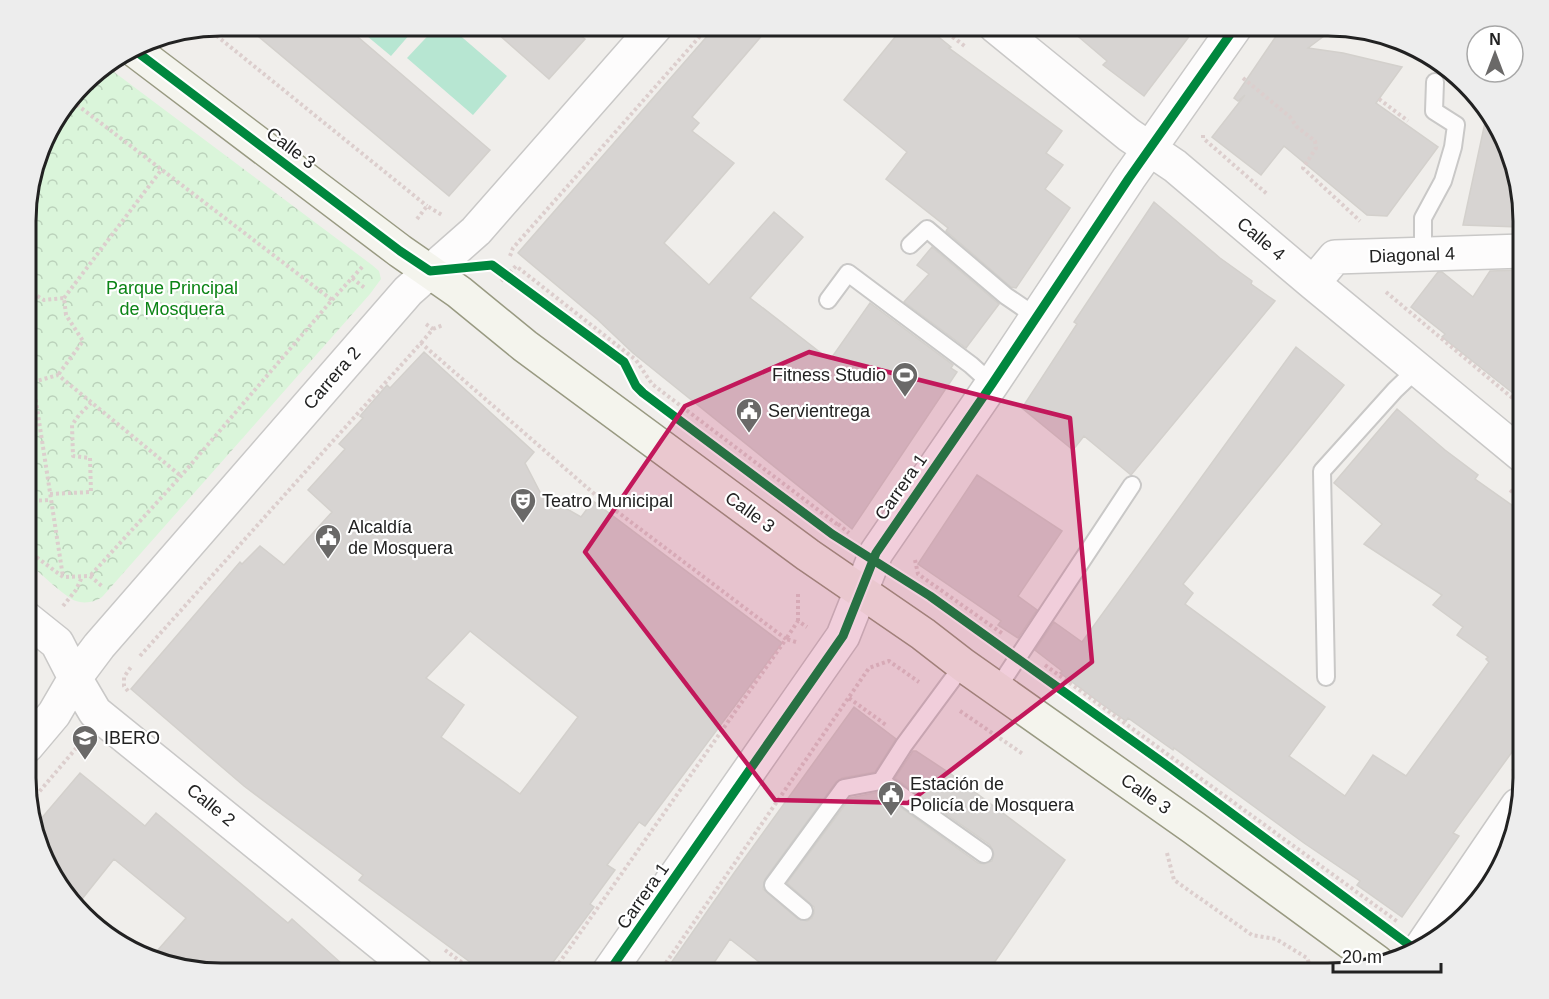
<svg xmlns="http://www.w3.org/2000/svg" width="1549" height="999" font-family="Helvetica,sans-serif">
	<style>
		.park { fill: url(#park-crowns) }
		.pitch { fill: #b7e6d2 }
		.building { fill: #d7d4d2; stroke: #d3d0cc; stroke-width: 1.5; fill-rule: evenodd }
		.lines { fill: none; stroke-linecap: round; stroke-linejoin: round }
		.service-casing { stroke: #c9c8c7; stroke-width: 20 }
		.minor-casing { stroke: #c9c8c7; stroke-width: 36 }
		.secondary-casing { stroke: #999a82; stroke-width: 36 }
		.path { stroke: #dccecd; stroke-width: 4; stroke-dasharray: 3 3; stroke-linecap: butt }
		.service { stroke: #fdfcfc; stroke-width: 16 }
		.minor { stroke: #fdfcfc; stroke-width: 33 }
		.secondary { stroke: #f4f4ed; stroke-width: 33 }
		.cycleway-casing { stroke: #fff; stroke-width: 13 }
		.cycleway { stroke: #00873e; stroke-width: 9 }
		.marked { fill: #c2185b; fill-opacity: 0.2; stroke: #c2185b; stroke-width: 4.5; stroke-linejoin: round }
		.labels { text-anchor: middle; stroke-width: 4.5; stroke-linejoin: round; paint-order: stroke }
		.street-label { font-size: 18px; fill: #222; stroke: #fff }
		.park-label { font-size: 18px; fill: #0c8416; stroke: #fff }
		.poi-label { font-size: 18px; fill: #222; stroke: #fff; text-anchor: start }
		.rim { fill: none; stroke: #222; stroke-width: 3 }
	</style>
	<defs>
		<pattern id="park-crowns" width="20" height="18" patternUnits="userSpaceOnUse" patternTransform="scale(1.5)"><rect width="20" height="18" fill="#daf5da"/><path d="M2 6a3 3 0 1 1 6 0M12 15a3 3 0 1 1 6 0" fill="none" stroke="#bbd2bb"/></pattern>
	</defs>
	<rect width="100%" height="100%" fill="#f0eeeb"/>
	<path class="park" d="M106,66L372,265L379,271L381,279L370,294L103,596C97,602 84,604 76,601C66,598 37,570 27,562V196L46,134L92,74Z"/>
	<path class="pitch" d="M355,26H417L391,56Z
		M437,26H449L507,76L473,115L407,58Z"/>
	<path class="building" d="M246,26H345L490,150L449,196Z
		M489,26H568L585,39L549,79Z
		M716,26H770L692,117L699,123L692,131L734,163L664,243L709,285L774,212L803,237L750,298L830,360L870,303L953,365L951,368L957,372L852,529L633,353L597,319L518,253Z
		M904,26H925L951,47L949,48L1062,131L1046,153L1063,165L1045,189L1070,208L1016,288L1011,287L946,231L948,228L886,179L907,152L844,100Z
		M1066,26H1197L1144,96L1103,65L1107,61Z
		M1283,26L1336,27L1308,48L1343,53L1402,67L1376,103L1438,147L1387,216L1367,215L1284,146L1261,175L1212,137L1245,95L1238,101L1234,98Z
		M1487,113L1497,124L1523,209V232H1515L1519,227L1463,225Z
		M1154,202L1220,258L1252,281L1251,284L1275,301L1131,475L1084,436L1073,450L1022,408L1077,324L1074,322Z
		M932,247L999,304L966,348L904,302L929,274L917,265Z
		M1523,270V401L1442,337L1445,334L1411,307L1438,272H1442L1473,297L1490,271Z
		M1296,347L1344,385L1183,584L1193,593L1185,604L1325,707L1289,756L1345,796L1373,755L1406,776L1489,662L1486,659L1488,657L1457,635L1463,627L1433,605L1442,595L1364,544L1382,524L1334,483L1397,409L1445,450L1478,475L1475,479L1523,513V737L1453,833L1459,836L1402,917L1357,885L1360,881L1304,843L1174,748L1173,750L1128,718L1126,721L1103,705L1060,673L1062,671L1035,650L1054,622L1082,642Z
		M424,352L534,452L525,463L541,494L581,517L593,501L782,643L645,826L639,822L607,865L615,870L590,904L594,907L545,973H485L359,880L363,875L244,786L131,689L240,562L242,564L260,546L284,565L332,512L308,490L345,449L339,444L363,418L360,416L387,385L390,388ZM470,631L578,717L520,794L441,737L464,705L426,678Z
		M977,475L1062,531L1018,596L1037,610L1018,638L998,625L1001,621L918,564Z
		M854,707L896,739L875,772L842,778L836,782L765,879L763,889L798,919L807,921L812,918L814,913V907L787,883L850,798L879,792L978,863L984,864L992,861L994,854L990,845L895,778L913,751H916L951,774L1065,860L987,973H773L730,939L707,973H664L734,873Z
		M80,773L145,826L156,813L288,923L292,919L352,973L221,974L159,963L150,959L186,918L114,859L78,904L52,876L35,826Z"/>
	<g class="lines">
		<g class="service-casing">
			<path id="service" d="M910,245L927,229L1006,296L1037,317
				M1423,254V218L1443,181L1453,147L1456,125L1434,111L1435,82
				M828,300L848,273L971,365L992,384
				M1326,677L1322,471L1395,390L1417,369
				M997,689L1132,485
				M881,781L984,854
				M804,911L773,885L844,788L881,781L904,745L963,665"/>
		</g>
		<g class="minor-casing">
			<path id="minor" d="M995,26L1129,135L1175,166L1313,283L1523,456
				M1313,283L1335,257L1523,251
				M27,619L57,643L75,678L95,712L417,973
				M27,746L54,714L75,678L99,646L408,291L476,231L656,26
				M1420,949L1518,805
				M608,973L843,636L876,553L992,384L1129,178L1236,26"/>
		</g>
		<g class="secondary-casing">
			<path id="secondary" d="M133,49L400,251L459,292L525,346L808,555L923,634L963,665L1194,828L1377,962"/>
		</g>
		<path class="path" d="M938,26L966,47
			M207,28L427,206
			M1271,35L1277,26
			M1243,78L1290,117L1297,127L1315,141L1316,148L1303,168L1360,221
			M1379,99L1408,121
			M72,101L332,300L181,476L90,576
			M1203,135V138L1267,194
			M417,219L427,206L442,215
			M510,256L513,248L709,26
			M352,278L364,265
			M501,281L516,266L636,360L652,384L838,525
			M27,290L44,300L64,298L66,315L83,341L58,375
			M1386,292L1516,401
			M64,298L162,169
			M332,300L352,278L366,289
			M433,329L443,325
			M421,343L433,329L426,324
			M27,380L33,382L63,577
			M33,382L58,375L181,476
			M1510,490L1523,501
			M50,494L91,492L90,458L73,456L72,425L79,415L91,403
			M27,501L51,500
			M838,524L849,533
			M27,550L63,577L90,576L103,587
			M915,560L918,574L1003,634
			M63,606L76,590L82,577
			M798,621V591
			M796,642L786,639L798,621L807,627
			M140,656L421,343L599,498L786,639L552,973
			M1045,665L1398,922
			M128,691L124,686V677L131,667
			M849,698L886,725
			M960,711L1023,754
			M1513,771L1523,756
			M28,805L78,746L81,748
			M1167,853L1174,880L1252,935L1276,939L1307,958L1313,973
			M445,950L476,973
			M659,973L869,668L889,661L919,682"/>
		<use href="#service" class="service"/>
		<use href="#minor" class="minor"/>
		<use href="#secondary" class="secondary"/>
		<g class="cycleway-casing">
			<path id="cycleway" d="M133,49L400,251L430,271L492,265L507,276L624,362L636,386L643,393L832,534L930,596L1169,767L1416,950
				M608,973L843,636L876,553L992,384L1129,178L1236,26"/>
		</g>
		<use href="#cycleway" class="cycleway"/>
	</g>
	<path class="marked" d="M809,352L1070,418L1092,662L908,803L775,800L585,552L685,406Z"/>
	<defs>
		<g id="stadium-pin" transform="scale(1.35)"><path d="M0 17L-7.5 6A9.5 9.5 0 1 1 7.5 6Z" fill="#6a6968" stroke="#fff"/><path d="M0-5a6.5 5 0 1 0 0 10a6.5 5 0 1 0 0-10ZM-3.5-1.8h7v3.6h-7Z" fill="#fff"/></g>
		<g id="civic-pin" transform="scale(1.35)"><path d="M0 17L-7.5 6A9.5 9.5 0 1 1 7.5 6Z" fill="#6a6968" stroke="#fff"/><path d="M-.6-6.5H3V-4.5H.6V-3L4-1V1h2V6H-6V1h2V-1L-.6-3ZM-1.2 2.5V6h2.4V2.5Z" fill="#fff"/></g>
		<g id="theatre-pin" transform="scale(1.35)"><path d="M0 17L-7.5 6A9.5 9.5 0 1 1 7.5 6Z" fill="#6a6968" stroke="#fff"/><path d="M-5-5.5Q0-4 5-5.5V0Q5 5 0 6Q-5 5-5 0ZM-3.3-2.5H-1v1.5H-3.3ZM1-2.5H3.3v1.5H1ZM-2.8 1Q0 5.5 2.8 1Z" fill="#fff"/></g>
		<g id="university-pin" transform="scale(1.35)"><path d="M0 17L-7.5 6A9.5 9.5 0 1 1 7.5 6Z" fill="#6a6968" stroke="#fff"/><path d="M0-5L7-2L0 1L-7-2ZM-4 1L0 2.5L4 1V4Q0 6-4 4Z" fill="#fff"/></g>
	</defs>
	<g fill-rule="evenodd">
		<use href="#stadium-pin" x="905" y="375"/>
		<use href="#civic-pin" x="749" y="411"/>
		<use href="#theatre-pin" x="523" y="501"/>
		<use href="#civic-pin" x="328" y="537"/>
		<use href="#university-pin" x="85" y="738"/>
		<use href="#civic-pin" x="891" y="794"/>
	</g>
	<g class="labels">
		<g class="street-label">
			<text transform="translate(291 148) rotate(37)" y="6">Calle 3</text>
			<text transform="translate(1261 239) rotate(40)" y="6">Calle 4</text>
			<text transform="translate(1412 255) rotate(-2)" y="6">Diagonal 4</text>
			<text transform="translate(332 378) rotate(-49)" y="6">Carrera 2</text>
			<text transform="translate(901 487) rotate(-55)" y="6">Carrera 1</text>
			<text transform="translate(750 512) rotate(36)" y="6">Calle 3</text>
			<text transform="translate(1146 794) rotate(35)" y="6">Calle 3</text>
			<text transform="translate(211 805) rotate(39)" y="6">Calle 2</text>
			<text transform="translate(643 896) rotate(-55)" y="6">Carrera 1</text>
		</g>
		<g class="park-label">
			<text x="172" y="294">Parque Principal<tspan x="172" dy="21">de Mosquera</tspan></text>
		</g>
		<g class="poi-label">
			<text x="886" y="381" text-anchor="end">Fitness Studio</text>
			<text x="768" y="417">Servientrega</text>
			<text x="542" y="507">Teatro Municipal</text>
			<text x="348" y="533">Alcaldía<tspan x="348" dy="21">de Mosquera</tspan></text>
			<text x="104" y="744">IBERO</text>
			<text x="910" y="790">Estación de<tspan x="910" dy="21">Policía de Mosquera</tspan></text>
		</g>
	</g>
	<path d="M0 0H1549V999H0ZM221 36H1328A185 185 0 0 1 1513 221V778A185 185 0 0 1 1328 963H221A185 185 0 0 1 36 778V221A185 185 0 0 1 221 36Z" fill="#ededed" fill-rule="evenodd"/>
	<path class="rim" d="M221 36H1328A185 185 0 0 1 1513 221V778A185 185 0 0 1 1328 963H221A185 185 0 0 1 36 778V221A185 185 0 0 1 221 36Z"/>
	<g transform="translate(1495 54)"><circle r="28" fill="#ffffff" stroke="#a7a7a7" stroke-width="1.5"/>
	<path d="M0-4.5L10 22L0 15L-10 22Z" fill="#6a6968"/>
	<text y="-9" font-size="16" font-weight="bold" text-anchor="middle" fill="#222222">N</text>
	</g>
	<path d="M1333 963v9h108v-9" fill="none" stroke="#222222" stroke-width="3"/>
	<text x="1342" y="963" font-size="18" fill="#222222" stroke="#ffffff" stroke-width="4.5" paint-order="stroke">20 m</text>
</svg>
